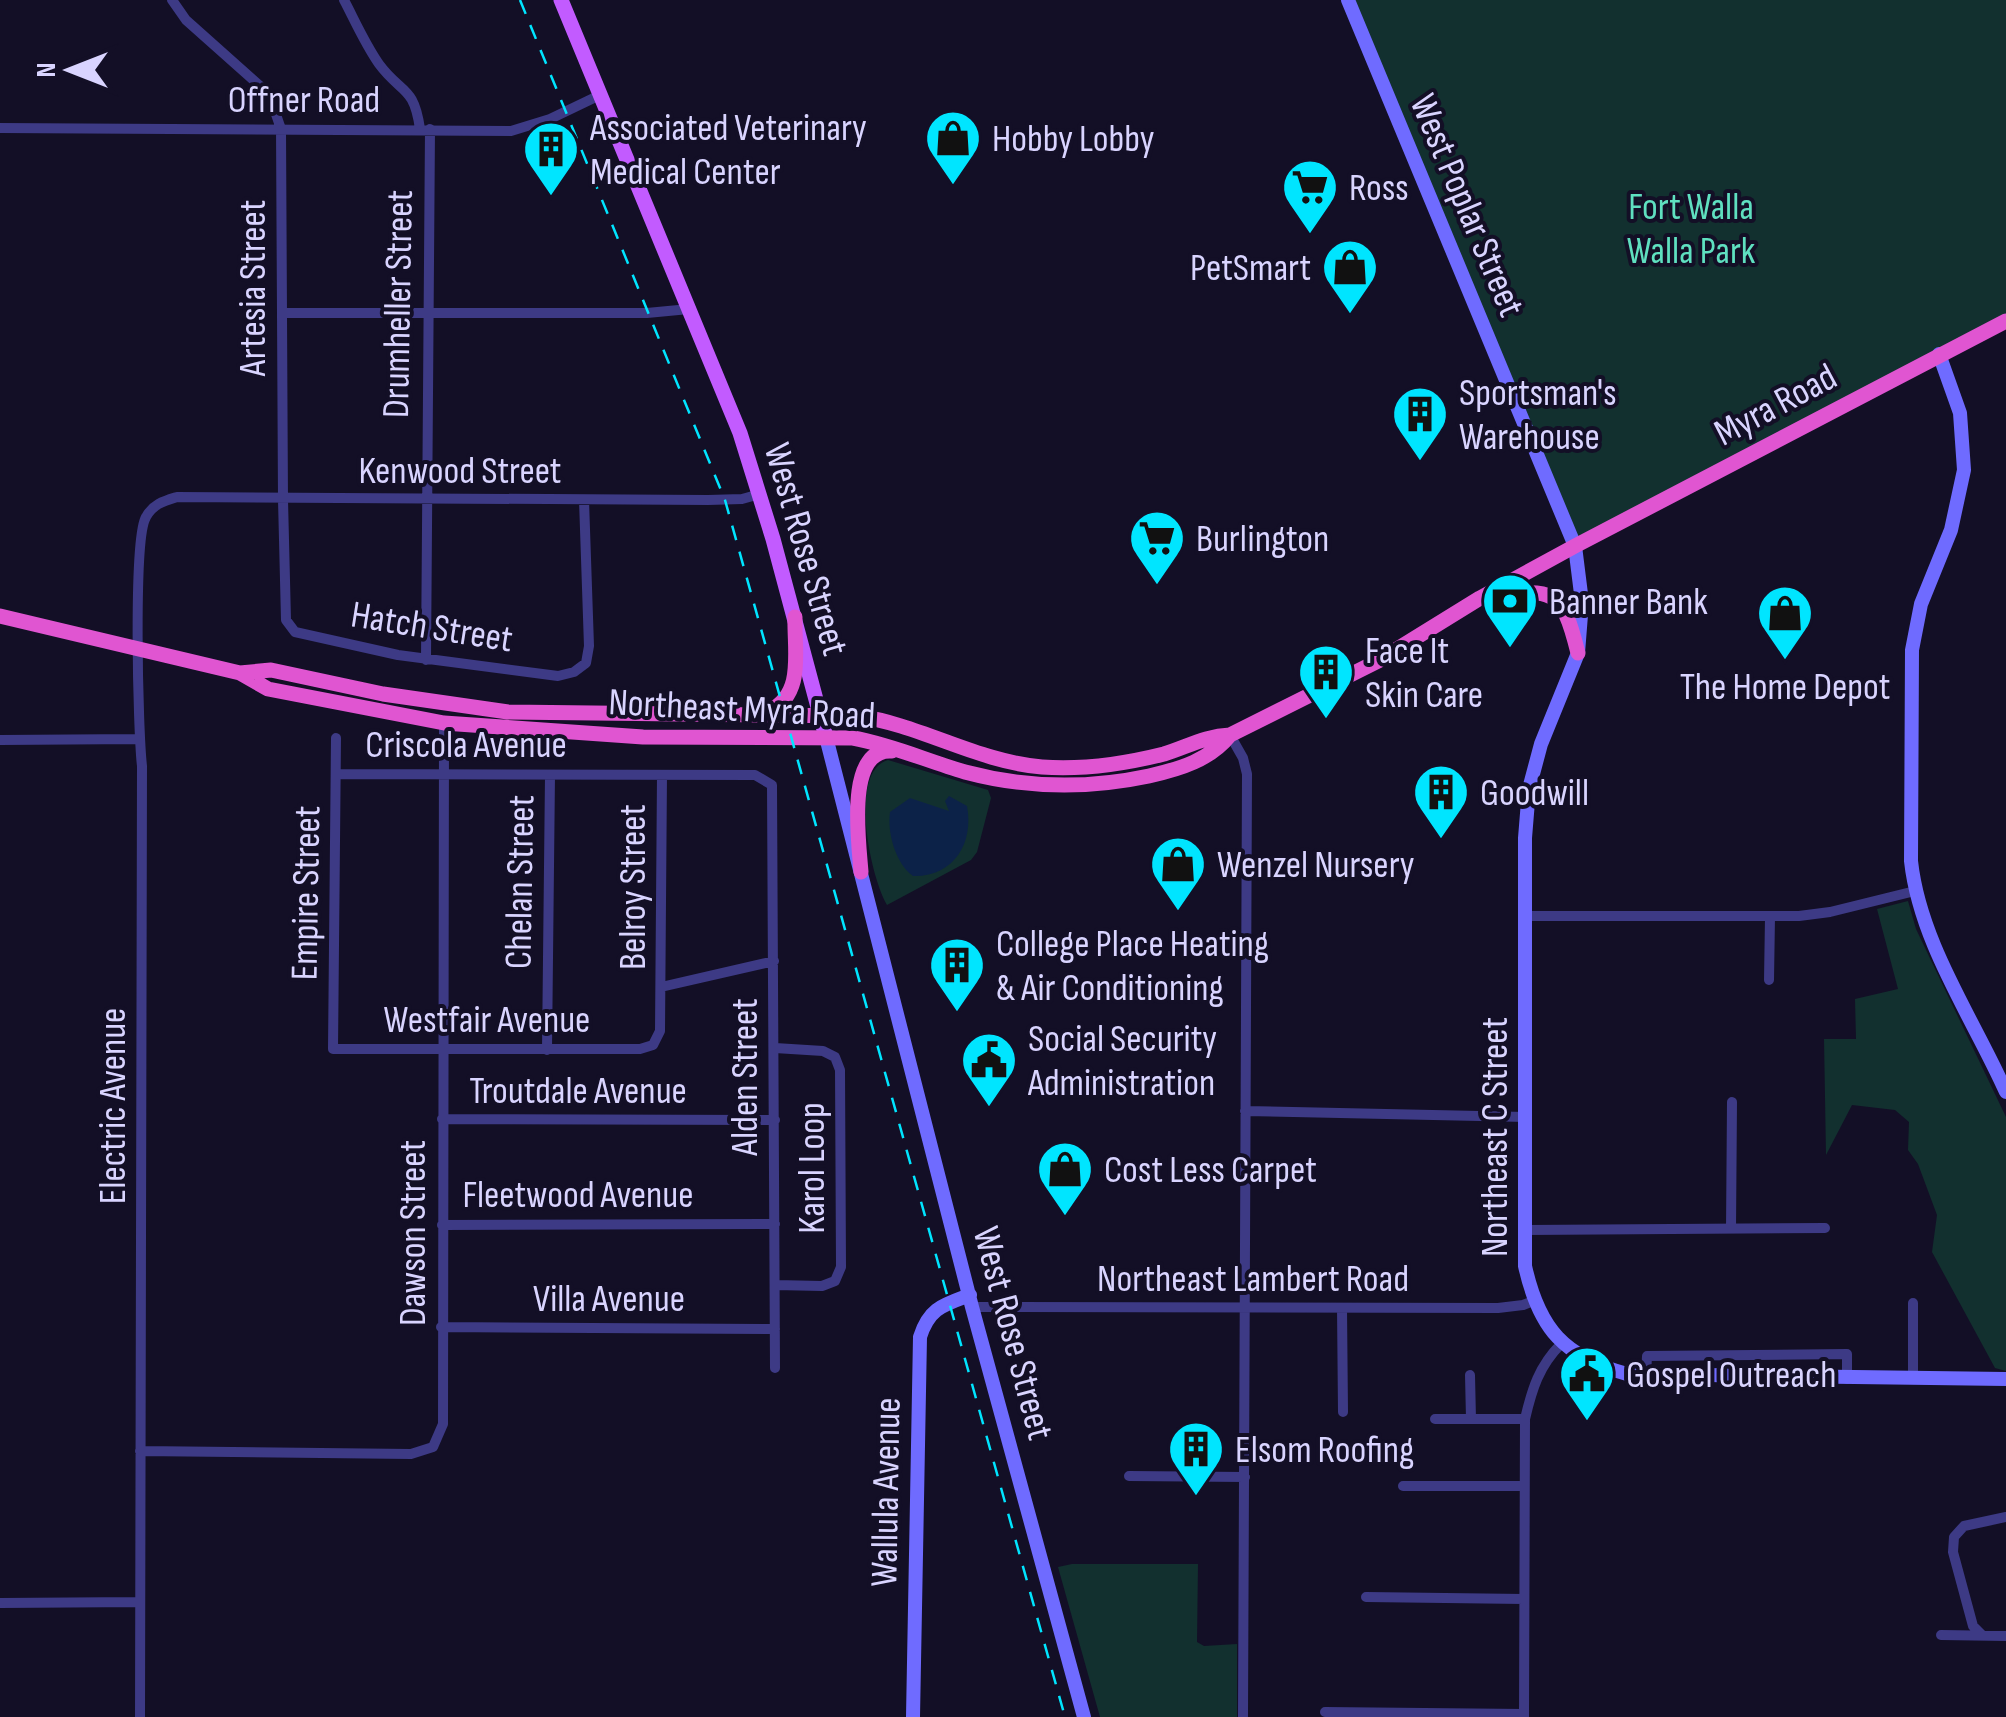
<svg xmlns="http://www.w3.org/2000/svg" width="2006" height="1717" font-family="'Sofia Sans Condensed',sans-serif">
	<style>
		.green { fill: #12302f }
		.water { fill: #0c2248 }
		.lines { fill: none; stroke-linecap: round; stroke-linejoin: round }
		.minor { stroke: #3d3a85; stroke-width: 10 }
		.secondary { stroke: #6f6bff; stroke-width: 14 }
		.primary { stroke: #c25bff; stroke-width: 15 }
		.trunk { stroke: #e055d1; stroke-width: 15 }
		.rail { stroke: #00e5ff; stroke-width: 2.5; stroke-dasharray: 15 12; stroke-linecap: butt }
		.labels { text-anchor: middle; stroke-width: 8; stroke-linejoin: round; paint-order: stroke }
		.street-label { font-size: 38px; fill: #d9d4ff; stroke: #130f26 }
		.poi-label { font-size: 38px; fill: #d9d4ff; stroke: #130f26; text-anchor: start }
		.park-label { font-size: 38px; fill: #5fe0c0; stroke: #130f26 }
	</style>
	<rect width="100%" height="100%" fill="#130f26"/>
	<path class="green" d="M1348,0H2006V322L1575,546Z
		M888,760L988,790L991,798L977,852L971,860L887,905C870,876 848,771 888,760Z
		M1908,901L1916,929L2006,1117V1371L1995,1368L1932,1252L1937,1215L1918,1164L1908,1150L1909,1122L1895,1110L1852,1105L1826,1155L1824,1039H1856L1855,999L1898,989L1877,909Z
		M1072,1564H1198L1197,1642L1204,1646L1237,1644V1717H1100L1058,1567Z"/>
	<path class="water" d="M949,796L967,806C974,843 954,877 913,876C896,864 887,833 890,812L910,798L949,811L945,801Z"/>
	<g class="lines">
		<path class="minor" d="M172,0L186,20L269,94L281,129L283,500L286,620L295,632L398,655L558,676L574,672L586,663L589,646L584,500
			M344,0C355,21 365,44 379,64C401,94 414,85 420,129
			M0,128L511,131L550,119L600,95
			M282,313H647L689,309
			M426,660L430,129
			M1230,735L1243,758L1247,774L1243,1717
			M336,738L333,1049H640L653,1045L660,1031L662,775
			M0,740L139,739
			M336,774L755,775L772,785L775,1368
			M1526,916H1799L1830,912L1915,891
			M1769,980L1770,917
			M661,987L774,961
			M775,1048L823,1051L835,1057L840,1070L841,1267L835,1281L822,1286L775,1285
			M547,1050L550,775
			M1245,1111L1526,1117
			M442,1119L775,1120
			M442,1225L775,1224
			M1731,1229L1732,1102
			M1526,1230L1825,1228
			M972,1307L1498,1308L1523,1305L1533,1301
			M1342,1308L1343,1412
			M441,1327L775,1329
			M1470,1375L1471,1419
			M1646,1376L1647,1356L1847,1354V1379
			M1913,1379V1303
			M1435,1419H1525
			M140,1451L411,1454L433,1447L443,1424L444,723
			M1129,1476L1245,1477
			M1403,1486H1524
			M1366,1597L1524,1599
			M0,1603L140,1602
			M1941,1635L2006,1636
			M1982,1635L1973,1626L1953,1552L1954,1537L1964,1526L2006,1517
			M1325,1712L1524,1714
			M140,1717L142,766C138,732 133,538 146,517C153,504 164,501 177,497L708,500L742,499L760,494
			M1524,1717L1525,1419C1532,1389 1539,1366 1561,1344"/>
		<path class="secondary" d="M1348,0L1575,546L1582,602L1578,653L1541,744L1529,789L1525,838V1266C1539,1329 1564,1357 1627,1374L2006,1379
			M1939,354L1960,413L1964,470L1951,530L1921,604L1912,650L1911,861C1920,943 1973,1018 2006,1092
			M826,737L972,1307L1084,1717
			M913,1717L920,1337C929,1308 943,1305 970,1295"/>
		<path class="primary" d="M561,0L740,433L773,539L826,737"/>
		<path class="trunk" d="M1489,597C1553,588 1562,588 1578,653
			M0,616L240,673L268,689L444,723L643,737L853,738C892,745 927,761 965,772C1025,788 1088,789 1149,776C1180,769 1210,760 1230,735
			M240,673L271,670L383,694L508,712L858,716C921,725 978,762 1042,767C1083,770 1124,764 1164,754C1187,747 1205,736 1230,735L1378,661L1480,598L1575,546L2006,321
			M769,711C805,694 794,652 795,617
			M861,872C859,843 845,747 892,751"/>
		<path class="rail" d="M520,0L725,500L1065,1717"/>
	</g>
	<defs>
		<g id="shop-pin" transform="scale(2.875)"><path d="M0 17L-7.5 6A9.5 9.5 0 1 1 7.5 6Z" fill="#00e5ff" stroke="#130f26"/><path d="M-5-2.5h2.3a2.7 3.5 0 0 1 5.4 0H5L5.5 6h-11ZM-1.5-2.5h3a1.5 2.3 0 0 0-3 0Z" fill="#111"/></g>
		<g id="building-pin" transform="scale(2.875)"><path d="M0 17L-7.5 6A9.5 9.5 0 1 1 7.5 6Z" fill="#00e5ff" stroke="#130f26"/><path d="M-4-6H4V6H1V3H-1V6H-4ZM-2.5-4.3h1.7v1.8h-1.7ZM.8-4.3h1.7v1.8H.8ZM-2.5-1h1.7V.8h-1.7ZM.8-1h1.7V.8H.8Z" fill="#111"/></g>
		<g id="supermarket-pin" transform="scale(2.875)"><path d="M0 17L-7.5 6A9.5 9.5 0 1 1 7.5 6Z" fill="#00e5ff" stroke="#130f26"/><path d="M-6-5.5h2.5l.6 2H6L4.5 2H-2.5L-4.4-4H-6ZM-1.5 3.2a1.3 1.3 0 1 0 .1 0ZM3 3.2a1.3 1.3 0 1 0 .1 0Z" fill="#111"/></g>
		<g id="bank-pin" transform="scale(2.875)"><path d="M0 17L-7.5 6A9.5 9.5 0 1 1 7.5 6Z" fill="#00e5ff" stroke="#130f26"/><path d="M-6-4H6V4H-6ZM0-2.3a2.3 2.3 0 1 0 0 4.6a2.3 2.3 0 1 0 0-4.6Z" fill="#111"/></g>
		<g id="civic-pin" transform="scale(2.875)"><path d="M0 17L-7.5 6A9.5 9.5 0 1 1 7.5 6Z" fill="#00e5ff" stroke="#130f26"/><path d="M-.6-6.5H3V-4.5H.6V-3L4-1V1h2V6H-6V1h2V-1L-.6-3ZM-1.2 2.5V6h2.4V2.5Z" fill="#111"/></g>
	</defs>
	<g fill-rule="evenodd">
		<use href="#shop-pin" x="953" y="138"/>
		<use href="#building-pin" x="551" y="149"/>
		<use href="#supermarket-pin" x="1310" y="187"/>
		<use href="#shop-pin" x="1350" y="267"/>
		<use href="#building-pin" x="1420" y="414"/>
		<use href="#supermarket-pin" x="1157" y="538"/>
		<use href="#bank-pin" x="1510" y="601"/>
		<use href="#shop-pin" x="1785" y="613"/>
		<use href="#building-pin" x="1326" y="672"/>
		<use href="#building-pin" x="1441" y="792"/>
		<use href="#shop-pin" x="1178" y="864"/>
		<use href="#building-pin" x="957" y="965"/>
		<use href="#civic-pin" x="989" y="1060"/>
		<use href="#shop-pin" x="1065" y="1169"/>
		<use href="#civic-pin" x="1587" y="1374"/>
		<use href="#building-pin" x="1196" y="1449"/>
	</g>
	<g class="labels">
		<g class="street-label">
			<text x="304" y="112">Offner Road</text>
			<text transform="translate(1468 205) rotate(67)" y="13">West Poplar Street</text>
			<text transform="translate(252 288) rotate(-90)" y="13">Artesia Street</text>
			<text transform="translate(397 304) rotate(-89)" y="13">Drumheller Street</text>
			<text transform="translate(1775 404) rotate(-28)" y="13">Myra Road</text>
			<text x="460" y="483">Kenwood Street</text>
			<text transform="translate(807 549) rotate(74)" y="13">West Rose Street</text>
			<text transform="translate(432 626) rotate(9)" y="13">Hatch Street</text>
			<text transform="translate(742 708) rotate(3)" y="13">Northeast Myra Road</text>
			<text x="466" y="757">Criscola Avenue</text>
			<text transform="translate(519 882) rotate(-89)" y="13">Chelan Street</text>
			<text transform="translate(632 887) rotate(-90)" y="13">Belroy Street</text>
			<text transform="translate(305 893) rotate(-89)" y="13">Empire Street</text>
			<text x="487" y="1032">Westfair Avenue</text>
			<text transform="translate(744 1077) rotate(-90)" y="13">Alden Street</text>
			<text x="578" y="1103">Troutdale Avenue</text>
			<text transform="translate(112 1106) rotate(-90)" y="13">Electric Avenue</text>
			<text transform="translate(1494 1137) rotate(-90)" y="13">Northeast C Street</text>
			<text transform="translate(811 1168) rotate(-90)" y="13">Karol Loop</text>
			<text x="578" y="1207">Fleetwood Avenue</text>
			<text transform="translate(412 1233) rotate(-90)" y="13">Dawson Street</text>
			<text x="1253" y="1291">Northeast Lambert Road</text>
			<text x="609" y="1311">Villa Avenue</text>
			<text transform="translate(1014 1333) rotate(75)" y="13">West Rose Street</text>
			<text transform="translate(885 1492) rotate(-89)" y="13">Wallula Avenue</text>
		</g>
		<g class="poi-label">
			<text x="590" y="140">Associated Veterinary<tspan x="590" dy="44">Medical Center</tspan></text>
			<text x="992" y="151">Hobby Lobby</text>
			<text x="1349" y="200">Ross</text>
			<text x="1311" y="280" text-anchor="end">PetSmart</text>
			<text x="1459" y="405">Sportsman's<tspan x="1459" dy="44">Warehouse</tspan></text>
			<text x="1196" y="551">Burlington</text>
			<text x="1549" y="614">Banner Bank</text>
			<text x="1365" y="663">Face It<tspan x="1365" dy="44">Skin Care</tspan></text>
			<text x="1785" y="699" text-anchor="middle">The Home Depot</text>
			<text x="1480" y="805">Goodwill</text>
			<text x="1217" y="877">Wenzel Nursery</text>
			<text x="996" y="956">College Place Heating<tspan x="996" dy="44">&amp; Air Conditioning</tspan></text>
			<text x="1028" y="1051">Social Security<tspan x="1028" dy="44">Administration</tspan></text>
			<text x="1104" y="1182">Cost Less Carpet</text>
			<text x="1626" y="1387">Gospel Outreach</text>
			<text x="1235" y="1462">Elsom Roofing</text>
		</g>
		<g class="park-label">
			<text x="1691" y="219">Fort Walla<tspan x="1691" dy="44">Walla Park</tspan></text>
		</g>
	</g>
	<g transform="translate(70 70) rotate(270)" stroke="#130f26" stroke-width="8" paint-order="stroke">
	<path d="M0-8L18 38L0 25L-18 38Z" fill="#d9d4ff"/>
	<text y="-15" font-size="28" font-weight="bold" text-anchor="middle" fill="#d9d4ff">N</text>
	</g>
</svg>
